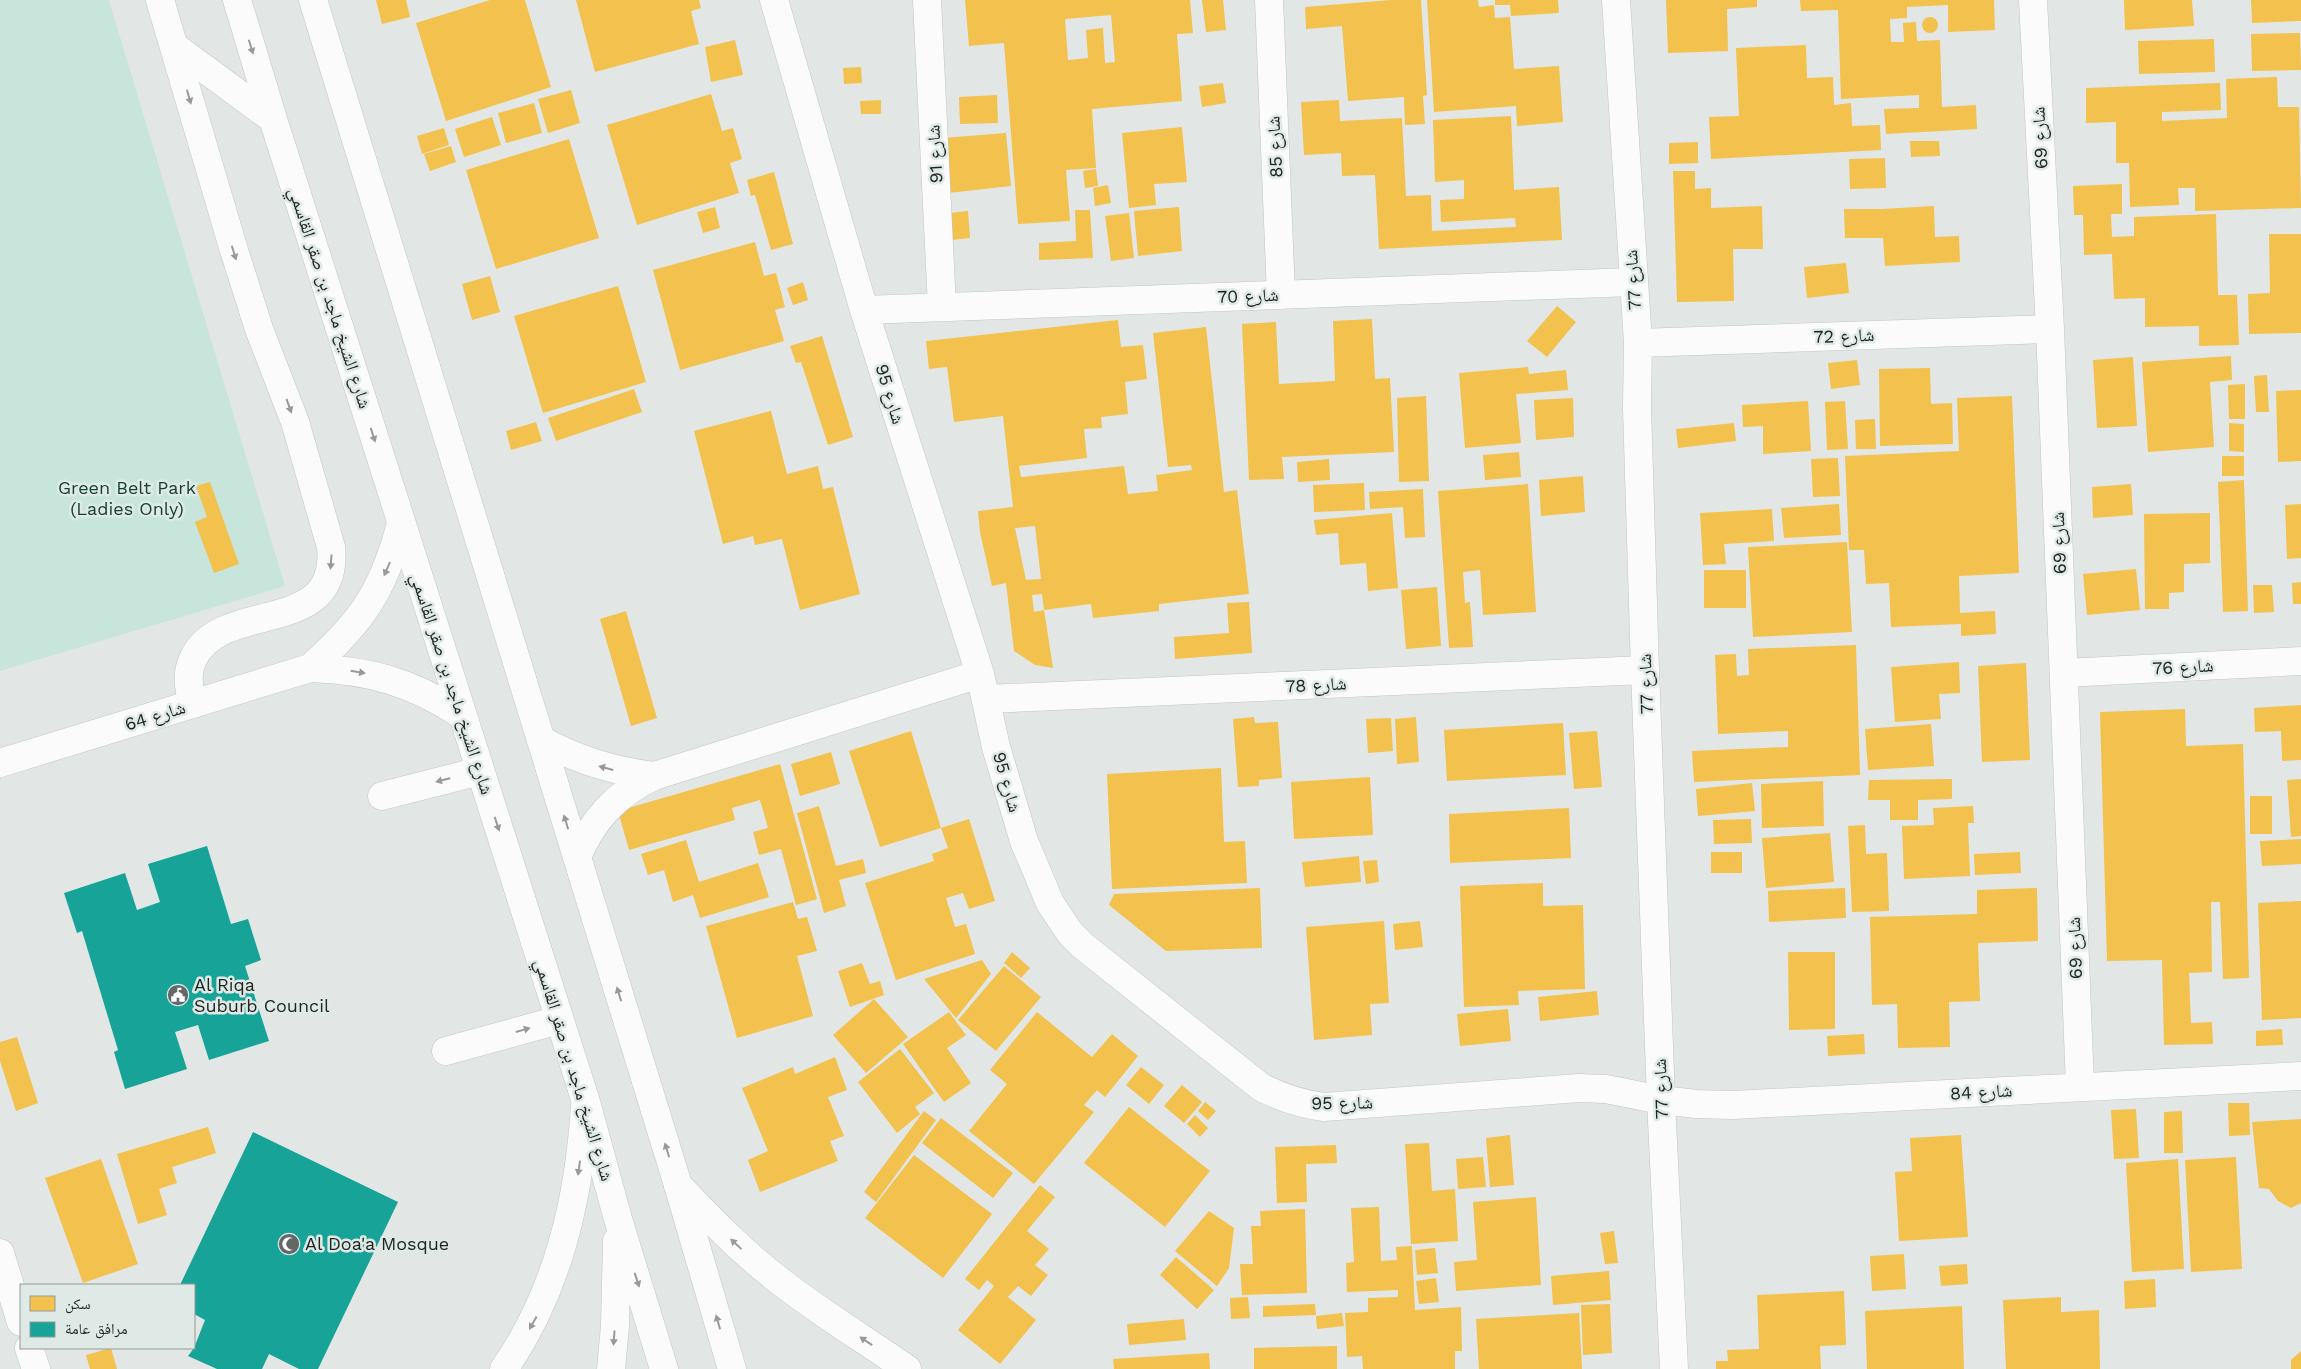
<svg xmlns="http://www.w3.org/2000/svg" width="2301" height="1369" font-family="'Work Sans','Noto Naskh Arabic',sans-serif">
	<style>
		.green { fill: #c8e5db }
		.homes { fill: #f2c14e; fill-rule: evenodd }
		.public { fill: #17a398 }
		.lines { fill: none; stroke-linecap: round; stroke-linejoin: round }
		.minor-casing { stroke: #c1c5c3; stroke-width: 29 }
		.major-casing { stroke: #c1c5c3; stroke-width: 29 }
		.minor { stroke: #fbfbfb; stroke-width: 28 }
		.major { stroke: #fbfbfb; stroke-width: 28 }
		.oneway { fill: #989a99 }
		.labels { text-anchor: middle; stroke-width: 5; stroke-linejoin: round; paint-order: stroke }
		.street-label { font-size: 18px; fill: #1f2322; stroke: #dfeae6 }
		.park-label { font-size: 18px; fill: #154236; stroke: #dfeae6 }
		.poi-label { font-size: 18px; fill: #1f2322; stroke: #dfeae6; text-anchor: start }
	</style>
	<rect width="100%" height="100%" fill="#e2e7e5"/>
	<path class="green" d="M0,0H109L285,586L0,671Z"/>
	<path class="homes" d="M376,0H406L410,17L382,24Z
		M490,0H525L551,87L446,121L416,23Z
		M576,0H699L701,8L691,11L699,44L595,72Z
		M965,0H1190L1193,33L1177,34L1182,101L1092,109L1096,168L1066,170L1070,221L1018,224L1004,43L969,46ZM1111,15L1115,62L1105,63L1103,28L1086,30L1088,58L1068,60L1065,19Z
		M1202,0H1223L1226,30L1206,32Z
		M1391,0H1421L1427,95L1423,96L1425,124L1405,125L1404,97L1348,101L1342,26L1306,29L1305,7Z
		M1427,0H1478L1479,7L1494,5L1495,18L1510,17L1514,69L1559,66L1563,122L1517,126L1516,106L1434,112Z
		M1495,0H1558L1559,13L1511,16L1510,5H1495Z
		M1666,0H1757V7L1727,9L1728,51L1668,53Z
		M1800,0H1994L1995,30L1948,32V5L1907,7V18L1890,19L1891,42H1904L1903,23L1916,22L1917,41L1940,40L1942,107L1976,105L1977,129L1886,134L1884,109L1919,108V95L1841,99L1838,10L1801,11Z
		M2124,0H2192L2194,26L2125,30Z
		M2251,0H2301V21L2252,23Z
		M1922 25a8 8 0 1 1 16 0a8 8 0 1 1-16 0Z
		M2300,33L2301,70L2252,71L2251,34Z
		M2214,39L2215,72L2139,74L2138,41Z
		M735,40L743,75L711,82L705,47Z
		M1806,45L1807,78L1833,77L1834,105L1851,103L1852,126L1880,125L1881,150L1711,159L1709,117L1739,116L1736,48Z
		M861,67L862,83L844,84L843,68Z
		M2277,77L2278,107H2299L2301,208L2195,211V188H2178L2179,205L2130,207L2129,163H2116V122L2086,123V88L2220,83L2221,110L2162,112V121L2227,118L2226,79Z
		M1223,83L1226,103L1202,107L1199,86Z
		M571,90L580,123L548,133L538,99Z
		M711,94L722,131L733,128L742,159L730,163L739,193L637,225L607,125Z
		M997,95L998,123L960,124L959,97Z
		M881,100V114H861L860,101Z
		M1339,100L1340,121L1402,118L1406,196L1431,195L1432,231L1516,227L1515,218L1441,222L1440,200L1464,199V180L1435,182L1433,120L1511,116L1514,190L1559,187L1562,240L1379,249L1375,175L1342,176L1341,153L1304,155L1301,102Z
		M534,103L542,133L506,143L498,113Z
		M492,117L501,145L464,157L455,129Z
		M1182,127L1187,182L1154,184L1156,205L1129,208L1122,133Z
		M444,128L449,145L422,154L417,136Z
		M1006,133L1011,186L948,193L943,138Z
		M569,139L599,238L496,269L466,170Z
		M1910,141H1939L1940,156L1911,157Z
		M1698,142V163L1669,164V143Z
		M451,146L456,162L430,171L424,154Z
		M1885,158L1886,188L1850,189L1849,159Z
		M1096,169L1098,186L1085,188L1083,171Z
		M1673,171H1695V189L1711,188V208L1762,206L1763,249H1733L1734,301L1677,302Z
		M774,172L793,244L771,250L755,195L751,196L747,180Z
		M2122,184V214H2111L2112,237L2134,236V217L2216,214L2218,295H2237L2239,345L2199,346V326L2145,327V298L2114,299L2112,254L2084,255L2083,215H2074L2073,186Z
		M1108,185L1111,203L1095,206L1093,188Z
		M1934,206L1935,237L1959,236L1960,262L1885,266L1883,238H1845L1844,209H1882Z
		M715,207L720,228L703,233L697,212Z
		M1179,207L1182,251L1138,256L1134,211Z
		M1075,210H1090L1093,258L1039,260V243L1076,241Z
		M968,211L970,238L952,240L949,213Z
		M1129,213L1134,258L1111,261L1105,216Z
		M2269,234H2301V333L2249,334L2248,294L2270,293Z
		M755,242L764,276L776,273L785,307L775,310L784,341L680,370L653,270Z
		M1846,263L1849,293L1807,298L1804,267Z
		M490,276L500,312L472,320L462,284Z
		M803,282L808,300L793,305L787,288Z
		M618,286L646,382L543,413L514,316Z
		M1557,306L1576,322L1547,357L1527,341Z
		M1372,319L1375,379L1390,378L1394,452L1282,457L1284,479L1249,480L1242,324L1276,322L1279,384L1335,381L1333,321Z
		M1118,320L1121,347L1143,345L1147,379L1125,382L1128,414L1101,417L1102,428L1084,429L1087,458L1019,466L1021,477L1124,466L1128,494L1158,491L1156,475L1192,470L1191,465L1168,467L1153,333L1206,327L1224,492L1237,490L1249,594L1159,604V611L1093,618L1091,604L1044,610L1053,668L1035,665L1014,651L1006,583L992,586L980,532L978,511L1013,507L1003,416L954,422L947,367L929,369L926,341ZM1035,526L1041,579L1026,580L1015,528ZM1042,594L1044,610L1034,612L1032,595Z
		M822,336L853,437L828,445L801,362L796,363L790,346Z
		M2231,356L2232,380L2210,382L2214,447L2148,452L2142,362Z
		M2133,357L2137,426L2097,428L2093,360Z
		M1857,360L1860,385L1831,389L1828,363Z
		M1528,367L1529,374L1566,370L1568,390L1516,394L1521,443L1465,448L1459,373Z
		M1930,368L1931,404L1952,403L1953,444L1880,446L1879,369Z
		M2267,375L2269,412H2256L2254,376Z
		M2245,384V419H2229L2228,385Z
		M634,389L642,412L556,441L548,418Z
		M2301,390V461L2278,462L2276,391Z
		M1426,396L1429,481L1399,482L1397,398Z
		M2012,396L2019,573L1959,576L1960,613L1995,611L1996,634L1961,636V624L1891,627L1889,583L1866,584L1864,550H1849L1845,456L1959,451L1957,398Z
		M1573,398L1574,437L1536,440L1534,400Z
		M1808,401L1811,451L1763,454V426L1743,427L1742,405Z
		M1845,401L1848,449L1827,450L1825,402Z
		M771,411L787,474L818,466L823,489L833,487L860,594L800,610L782,539L755,545L753,536L723,544L694,431Z
		M1875,419L1876,449H1856L1855,420Z
		M536,422L542,441L511,450L506,431Z
		M1734,423L1736,441L1678,448L1676,429Z
		M2229,423L2244,424V452L2229,451Z
		M1519,452L1521,477L1485,480L1483,455Z
		M2222,456H2244V476H2222Z
		M1838,458L1840,496L1813,497L1811,459Z
		M1329,459L1330,480L1298,482L1297,462Z
		M1583,476L1585,512L1541,516L1539,480Z
		M2244,480L2248,611L2223,612L2218,482Z
		M210,482L239,564L214,573L195,522L207,517L196,486Z
		M1364,483L1365,510L1314,512L1313,485Z
		M1528,484L1536,612L1483,615L1480,570L1463,572L1465,603L1470,602L1473,647L1449,648L1438,491Z
		M2131,484L2133,515L2093,518L2092,487Z
		M1423,489L1425,537L1405,538L1403,507L1370,509L1369,492Z
		M1839,504L1841,535L1784,538L1781,508Z
		M2301,504V558L2287,559L2285,505Z
		M1772,509L1774,541L1724,544L1726,564L1703,565L1700,513Z
		M1392,513L1398,588L1368,591L1366,563L1340,565L1338,533L1316,535L1314,520Z
		M2210,513V563L2184,564V592L2169,593V609H2145L2144,514Z
		M1847,542L1852,632L1753,637L1748,547Z
		M2136,569L2140,610L2087,615L2083,574Z
		M1704,570H1746V608H1704Z
		M2301,582V604H2293L2292,583Z
		M2253,585H2272L2274,612L2254,613Z
		M1437,587L1441,646L1406,649L1401,590Z
		M1249,602L1252,653L1175,659L1174,637L1229,633L1227,603Z
		M626,611L657,718L631,726L600,619Z
		M1856,645L1860,775L1694,782L1692,751L1788,747V731L1718,734L1715,655L1736,654L1737,676L1749,675L1748,649Z
		M1959,662L1960,693L1939,694L1941,719L1895,722L1891,667Z
		M2026,663L2030,760L1982,762L1978,666Z
		M2301,705V760L2282,761L2281,731L2255,732L2254,708Z
		M2185,709L2186,746L2243,744L2249,978L2223,979L2220,902H2211L2212,972L2189,973L2191,1023L2212,1022L2213,1044L2164,1045L2162,960L2107,961L2100,712Z
		M1254,717L1255,723L1278,722L1282,778L1259,780V786L1238,787L1233,719Z
		M1416,717L1419,762L1397,764L1395,719Z
		M1391,718L1393,751L1368,753L1366,719Z
		M1563,723L1566,775L1447,781L1444,730Z
		M1931,724L1934,766L1868,770L1865,729Z
		M911,731L941,828L880,847L849,751Z
		M1597,731L1602,787L1574,789L1569,733Z
		M831,752L840,784L800,796L791,764Z
		M780,764L817,899L796,905L781,849L759,855L753,832L768,828L760,800L732,808L735,820L629,850L618,811Z
		M1221,768L1224,842L1245,841L1247,883L1112,889L1107,774Z
		M1370,777L1373,835L1294,839L1291,782Z
		M1952,779V799L1918,800V820H1890V800H1868L1869,780Z
		M2301,779V836L2291,837L2287,780Z
		M1823,781L1824,826L1762,828L1761,784Z
		M1752,783L1755,811L1698,816L1696,789Z
		M2250,796H2272V834H2250Z
		M819,806L836,866L863,859L866,873L839,880L846,906L824,913L797,813Z
		M1973,806L1974,823H1968L1970,876L1904,879L1902,826L1934,825L1933,808Z
		M1569,808L1571,858L1450,863L1449,814Z
		M969,819L995,901L969,909L963,893L946,898L955,927L966,924L975,954L896,980L865,883L934,861L932,854L948,848L941,828Z
		M1751,819L1752,843L1714,844L1713,820Z
		M1865,825L1866,854L1887,853L1889,911L1852,912L1848,826Z
		M1830,833L1834,882L1766,888L1762,838Z
		M2301,839V864L2262,866L2260,841Z
		M686,840L699,882L758,863L769,897L700,918L693,895L673,902L664,870L648,875L641,854Z
		M1711,852H1742V873H1711Z
		M2020,852L2021,873L1975,875L1974,854Z
		M1359,856L1361,882L1305,887L1302,862Z
		M1377,860L1379,882L1366,884L1363,861Z
		M1543,883V906L1583,905L1585,989L1518,991L1519,1005L1464,1007L1460,886Z
		M1260,888L1262,948L1166,951L1109,905L1114,894Z
		M1845,888L1846,918L1769,922L1768,891Z
		M2037,888L2038,941L1978,943L1980,1001L1949,1002L1950,1047L1898,1048L1897,1004L1872,1005L1870,917L1977,914V890Z
		M2301,901V1018L2262,1020L2258,903Z
		M793,902L798,919L807,917L817,951L797,956L813,1016L737,1038L706,926Z
		M1384,921L1389,1003L1370,1004L1372,1035L1314,1040L1306,927Z
		M1420,921L1423,947L1395,950L1393,924Z
		M1012,952L1030,968L1021,978L1004,963Z
		M1788,952H1835V1029L1789,1030Z
		M982,960L991,974L956,1018L924,979Z
		M862,963L870,984L880,981L884,995L850,1007L838,971Z
		M1004,966L1041,997L996,1051L958,1020Z
		M1597,991L1599,1015L1540,1021L1538,997Z
		M874,999L908,1037L866,1073L833,1035Z
		M1508,1009L1511,1041L1460,1046L1457,1014Z
		M949,1012L966,1035L947,1048L971,1083L944,1102L903,1044Z
		M1037,1012L1092,1057L1112,1034L1138,1056L1105,1097L1097,1090L1084,1105L1094,1112L1034,1184L969,1131L1007,1084L990,1070Z
		M2282,1029L2283,1045L2256,1046V1031Z
		M1864,1034L1865,1054L1828,1056L1827,1036Z
		M17,1037L38,1103L16,1111L0,1061V1042Z
		M900,1049L934,1093L915,1107L920,1114L897,1133L858,1082Z
		M835,1057L847,1090L828,1097L844,1136L830,1141L838,1161L760,1192L748,1160L768,1151L742,1088L793,1067L795,1074Z
		M1141,1067L1164,1085L1149,1104L1126,1085Z
		M1182,1085L1202,1102L1184,1123L1164,1106Z
		M1205,1102L1216,1111L1208,1120L1198,1111Z
		M2228,1103H2249L2250,1135L2229,1136Z
		M1129,1107L1210,1171L1165,1227L1084,1163Z
		M2136,1109L2139,1158L2114,1159L2111,1110Z
		M924,1111L936,1120L876,1202L864,1192Z
		M2182,1111L2183,1153H2164V1112Z
		M1195,1115L1208,1128L1200,1137L1187,1124Z
		M941,1118L1013,1173L993,1198L922,1143Z
		M2301,1119V1203L2291,1208L2278,1201L2269,1189L2259,1188L2252,1122Z
		M208,1127L216,1153L172,1167L177,1183L159,1189L167,1215L138,1224L117,1154Z
		M1510,1135L1514,1185L1490,1187L1486,1138Z
		M1961,1135L1968,1237L1899,1241L1895,1172L1912,1171L1910,1138Z
		M1429,1143L1432,1191L1455,1189L1458,1241L1411,1244L1405,1144Z
		M1336,1145L1337,1163L1306,1164L1307,1202L1277,1203L1275,1147Z
		M914,1155L992,1214L943,1278L865,1218Z
		M1483,1157L1486,1187L1458,1189L1456,1159Z
		M2236,1157L2242,1269L2191,1272L2185,1160Z
		M101,1159L138,1264L83,1283L45,1178Z
		M2178,1159L2184,1269L2132,1272L2126,1163Z
		M1040,1185L1055,1197L1027,1231L1049,1249L1035,1265L1048,1275L1031,1296L1018,1286L1008,1297L1036,1320L1000,1364L958,1330L994,1286L987,1280L979,1290L965,1279Z
		M1536,1197L1541,1285L1456,1291L1454,1262L1477,1260L1473,1202Z
		M1379,1207L1381,1261L1397,1260L1396,1247L1412,1246L1415,1310L1461,1307L1462,1351H1455V1369H1363L1362,1356L1347,1357L1345,1313L1368,1312V1298L1398,1297V1290L1347,1292L1346,1263L1354,1262L1351,1208Z
		M1305,1209L1307,1293L1242,1295L1240,1264H1253L1251,1226H1261L1260,1211Z
		M1209,1211L1234,1228L1229,1268L1217,1286L1175,1251Z
		M1614,1231L1618,1263L1605,1264L1600,1233Z
		M1435,1248L1438,1273L1417,1275L1415,1250Z
		M1904,1254L1906,1289L1872,1291L1870,1256Z
		M1176,1257L1214,1290L1197,1309L1160,1275Z
		M1967,1264L1968,1284L1941,1286L1939,1266Z
		M1609,1271L1611,1300L1553,1305L1551,1276Z
		M1436,1278L1439,1302L1419,1304L1416,1281Z
		M2155,1279L2156,1307L2125,1309L2124,1281Z
		M1844,1291L1846,1345L1820,1346L1821,1369H1716V1361H1728L1727,1350L1759,1349L1757,1295Z
		M1248,1297L1250,1318L1231,1319L1230,1298Z
		M2061,1297V1312L2099,1310L2100,1369H2006L2003,1300Z
		M1315,1304L1316,1315L1263,1317V1306Z
		M1610,1304L1612,1353L1583,1355L1581,1305Z
		M1962,1306L1964,1369H1867L1865,1311Z
		M1342,1313L1344,1326L1317,1329L1316,1316Z
		M1579,1313L1582,1369H1479L1476,1319Z
		M1184,1319L1186,1340L1129,1345L1127,1324Z
		M1337,1346V1369H1254V1348Z
		M111,1348L117,1369H90L86,1355Z
		M2301,1351V1369H2291V1360Z
		M1209,1353L1210,1369H1114L1113,1359Z"/>
	<path class="public" d="M207,846L231,924L248,919L261,960L245,966L269,1041L209,1060L198,1025L175,1032L187,1069L125,1089L114,1052L118,1050L82,931L77,933L64,893L125,873L137,910L160,902L148,864Z
		M253,1132L398,1202L318,1369H299L269,1354L262,1369H217L188,1356L194,1348L205,1320L194,1314V1285H180Z"/>
	<g class="lines">
		<g class="minor-casing">
			<path id="minor" d="M160,0L233,247L259,329L295,422L331,547C340,639 221,598 193,659C186,674 188,689 194,704
				M774,0L864,310L980,674L996,747L1024,841L1050,903L1070,933L1083,946L1261,1087C1282,1098 1301,1104 1324,1107L1579,1088L1606,1089L1661,1100L1696,1104L1733,1105L2301,1076
				M927,0L942,307
				M1269,0L1281,295
				M1616,0L1638,343L1637,408L1645,670L1661,1100L1674,1369
				M2033,0L2050,329L2080,1086
				M864,310L1632,282
				M1638,343L2050,329
				M310,668C362,622 384,590 401,523
				M2064,673L2301,661
				M987,699L1645,670
				M541,740C577,760 613,771 654,776
				M0,763L310,668C369,670 412,682 462,715
				M382,796L480,771
				M577,857C593,819 616,794 654,776L980,674
				M446,1051L559,1020
				M678,1185C710,1219 743,1253 781,1282C821,1313 865,1340 907,1369
				M0,1253L21,1322
				M29,1348L36,1369
				M504,1369C558,1291 579,1200 585,1106"/>
		</g>
		<g class="major-casing">
			<path id="major" d="M237,0L273,119L586,1102L618,1219L664,1369
				M313,0L678,1185L732,1369
				M175,47L273,119
				M611,1369L615,1326L617,1241"/>
		</g>
		<use href="#minor" class="minor"/>
		<use href="#major" class="major"/>
	</g>
	<defs><path id="oneway-solid" d="M-6-.8H1V-3.2L6.5 0L1 3.2V.8H-6Z" transform="scale(1.25)"/></defs>
	<g class="oneway">
		<use href="#oneway-solid" transform="translate(251 47) rotate(73)"/>
		<use href="#oneway-solid" transform="translate(189 97) rotate(74)"/>
		<use href="#oneway-solid" transform="translate(234 253) rotate(73)"/>
		<use href="#oneway-solid" transform="translate(289 406) rotate(70)"/>
		<use href="#oneway-solid" transform="translate(373 435) rotate(72)"/>
		<use href="#oneway-solid" transform="translate(331 562) rotate(94)"/>
		<use href="#oneway-solid" transform="translate(387 569) rotate(114)"/>
		<use href="#oneway-solid" transform="translate(358 672) rotate(9)"/>
		<use href="#oneway-solid" transform="translate(606 768) rotate(-165)"/>
		<use href="#oneway-solid" transform="translate(443 780) rotate(166)"/>
		<use href="#oneway-solid" transform="translate(566 822) rotate(-107)"/>
		<use href="#oneway-solid" transform="translate(497 824) rotate(72)"/>
		<use href="#oneway-solid" transform="translate(619 994) rotate(-107)"/>
		<use href="#oneway-solid" transform="translate(523 1030) rotate(-16)"/>
		<use href="#oneway-solid" transform="translate(667 1150) rotate(-107)"/>
		<use href="#oneway-solid" transform="translate(579 1168) rotate(98)"/>
		<use href="#oneway-solid" transform="translate(736 1244) rotate(-137)"/>
		<use href="#oneway-solid" transform="translate(637 1280) rotate(72)"/>
		<use href="#oneway-solid" transform="translate(718 1322) rotate(-106)"/>
		<use href="#oneway-solid" transform="translate(533 1323) rotate(119)"/>
		<use href="#oneway-solid" transform="translate(614 1338) rotate(94)"/>
		<use href="#oneway-solid" transform="translate(866 1341) rotate(-146)"/>
	</g>
	<defs>
		<g id="civic-disc" transform="scale(1.125)"><circle r="9.5" fill="#636866" stroke="#dfeae6"/><path d="M-.6-6.5H3V-4.5H.6V-3L4-1V1h2V6H-6V1h2V-1L-.6-3ZM-1.2 2.5V6h2.4V2.5Z" fill="#fff"/></g>
		<g id="mosque-disc" transform="scale(1.125)"><circle r="9.5" fill="#636866" stroke="#dfeae6"/><path d="M3.5-4.9A6 6 0 1 0 3.5 4.9A5 5 0 1 1 3.5-4.9Z" fill="#fff"/></g>
	</defs>
	<g fill-rule="evenodd">
		<use href="#civic-disc" x="178" y="995"/>
		<use href="#mosque-disc" x="289" y="1244"/>
	</g>
	<g class="labels">
		<g class="street-label">
			<text transform="translate(2040 138) rotate(-93)" y="6">شارع 69</text>
			<text transform="translate(1275 147) rotate(-93)" y="6">شارع 85</text>
			<text transform="translate(935 154) rotate(-93)" y="6">شارع 91</text>
			<text transform="translate(1633 280) rotate(-94)" y="6">شارع 77</text>
			<text transform="translate(1248 296) rotate(-2)" y="6">شارع 70</text>
			<text transform="translate(330 298) rotate(72)" y="6">شارع الشيخ ماجد بن صقر القاسمي</text>
			<text transform="translate(1844 336) rotate(-2)" y="6">شارع 72</text>
			<text transform="translate(890 394) rotate(73)" y="6">شارع 95</text>
			<text transform="translate(2059 543) rotate(-92)" y="6">شارع 69</text>
			<text transform="translate(2183 667) rotate(-3)" y="6">شارع 76</text>
			<text transform="translate(452 684) rotate(72)" y="6">شارع الشيخ ماجد بن صقر القاسمي</text>
			<text transform="translate(1646 684) rotate(-92)" y="6">شارع 77</text>
			<text transform="translate(1316 685) rotate(-3)" y="6">شارع 78</text>
			<text transform="translate(155 716) rotate(-17)" y="6">شارع 64</text>
			<text transform="translate(1007 782) rotate(74)" y="6">شارع 95</text>
			<text transform="translate(2075 948) rotate(-92)" y="6">شارع 69</text>
			<text transform="translate(574 1070) rotate(73)" y="6">شارع الشيخ ماجد بن صقر القاسمي</text>
			<text transform="translate(1661 1089) rotate(-92)" y="6">شارع 77</text>
			<text transform="translate(1981 1092) rotate(-3)" y="6">شارع 84</text>
			<text transform="translate(1342 1103) rotate(-1)" y="6">شارع 95</text>
		</g>
		<g class="park-label">
			<text x="127" y="494">Green Belt Park<tspan x="127" dy="21">(Ladies Only)</tspan></text>
		</g>
		<g class="poi-label">
			<text x="194" y="991">Al Riqa<tspan x="194" dy="21">Suburb Council</tspan></text>
			<text x="305" y="1250">Al Doa'a Mosque</text>
		</g>
	</g>
	<rect x="20" y="1284" width="175" height="65" fill="#dfeae6" stroke="#929a98"/>
	<rect x="30" y="1296" width="25" height="15" fill="#f2c14e" stroke="#929a98"/>
	<text x="65" y="1309" font-size="15" fill="#1f2322">سكن</text>
	<rect x="30" y="1322" width="25" height="15" fill="#17a398" stroke="#929a98"/>
	<text x="65" y="1334" font-size="15" fill="#1f2322">مرافق عامة</text>
</svg>
